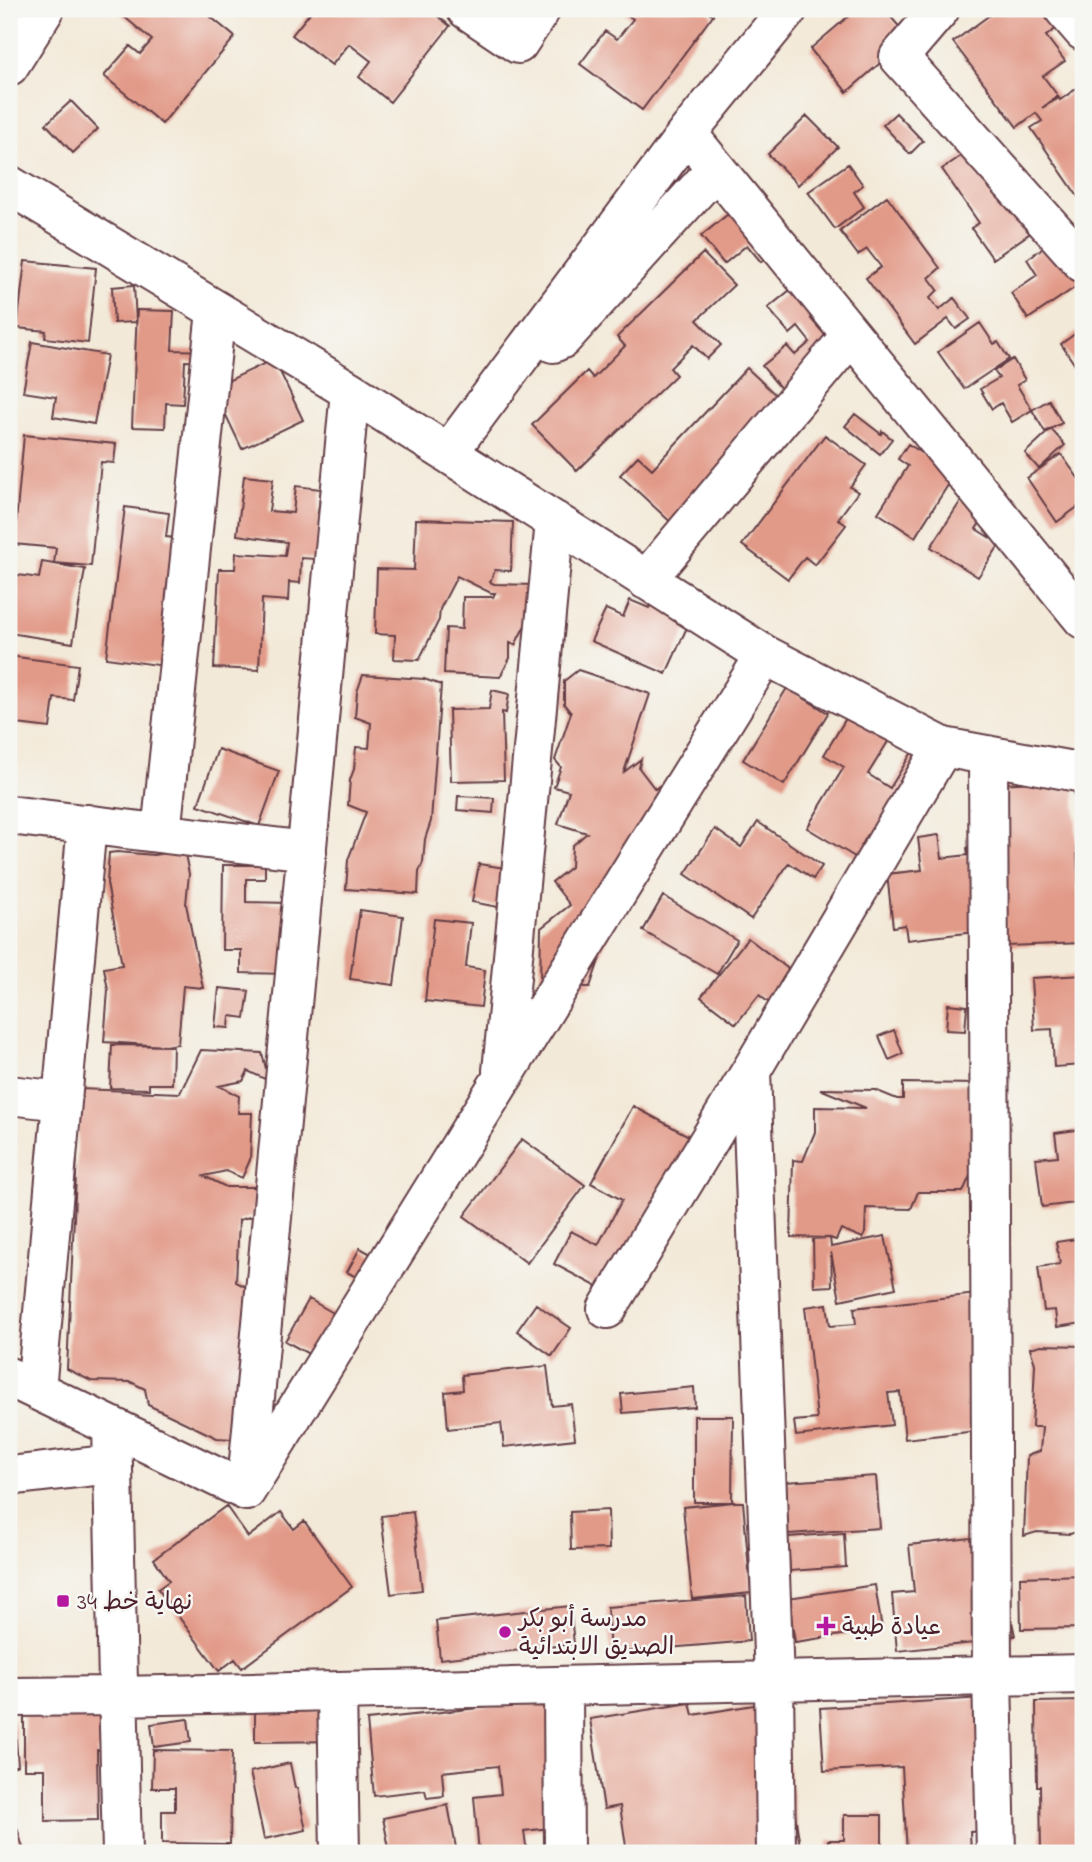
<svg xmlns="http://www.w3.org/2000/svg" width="1092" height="1862" font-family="'Indie Flower','Playpen Sans Arabic',sans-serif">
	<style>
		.building { fill: #e29a88 }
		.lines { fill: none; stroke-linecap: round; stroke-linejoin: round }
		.minor-casing { stroke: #633d45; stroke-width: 42 }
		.minor { stroke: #fff; stroke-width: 38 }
		.poi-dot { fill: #b5179e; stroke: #f6f6f2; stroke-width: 2.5 }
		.labels { text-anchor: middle; stroke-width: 5; stroke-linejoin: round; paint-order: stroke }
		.poi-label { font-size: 24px; fill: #4a1f2b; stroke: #f6f6f2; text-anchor: start }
	</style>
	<rect width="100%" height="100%" fill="#f6f6f2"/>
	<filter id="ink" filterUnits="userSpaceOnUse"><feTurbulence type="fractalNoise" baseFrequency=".0143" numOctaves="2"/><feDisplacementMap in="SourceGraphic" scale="14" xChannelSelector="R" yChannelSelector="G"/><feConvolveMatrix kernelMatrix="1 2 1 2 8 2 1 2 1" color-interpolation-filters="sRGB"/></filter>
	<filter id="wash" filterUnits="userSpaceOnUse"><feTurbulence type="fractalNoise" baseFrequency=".00686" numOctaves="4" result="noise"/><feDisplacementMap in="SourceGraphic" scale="28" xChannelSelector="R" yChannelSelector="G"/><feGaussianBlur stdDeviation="1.57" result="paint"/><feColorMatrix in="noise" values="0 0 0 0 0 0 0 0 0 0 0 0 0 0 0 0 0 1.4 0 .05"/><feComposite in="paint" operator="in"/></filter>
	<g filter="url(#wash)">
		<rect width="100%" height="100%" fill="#f3e9d8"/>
		<g id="blocks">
			<path class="building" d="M115,9H201L235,37L162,124L104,76L130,46L140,54L152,40Z
				M313,9H429L450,26L390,102L359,77L371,61L349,44L332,65L292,35Z
				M619,9H704L713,15L642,110L580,64L605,31L617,39L633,19Z
				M857,9H884L909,38L847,92L810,49Z
				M998,9H1067L1073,16L1046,36L1065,61L1043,76L1058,96L1042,108L1059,98L1060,100L1083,84V204L1031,128L1042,121L1036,113L1017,127L953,42Z
				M71,101L98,129L73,153L46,124Z
				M896,113L923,141L910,154L883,125Z
				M807,116L838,147L798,185L768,154Z
				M974,147L1049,220L993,259L971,228L979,223L942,169Z
				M848,164L863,185L854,192L864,207L835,229L808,192Z
				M887,196L940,268L929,278L938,290L930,298L939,310L954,298L970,319L956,329L948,319L915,344L866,278L881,267L867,249L858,255L840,231Z
				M743,202L780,246L761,262L747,245L724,264L701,236Z
				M1062,235L1083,267V282L1028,319L1011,293L1037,275L1027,259Z
				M703,253L734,285L697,320L721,345L707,359L693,345L670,368L676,375L577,471L532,425L587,371L593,378L625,346L617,337Z
				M25,261L96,268L88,343L45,338L46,331L17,328Z
				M811,273L834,301L811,319L837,349L792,402L762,366L787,346L795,355L810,342L798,327L790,334L768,308Z
				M134,285L136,322L114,323L112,287Z
				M137,310L174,311L172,350L210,351L209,362L185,361L183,404L166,403L165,428L132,427Z
				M980,323L994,344L998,342L1009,359L964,389L938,352Z
				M1083,328V377L1061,344Z
				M32,342L107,355L94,424L53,417L56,397L23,392Z
				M274,359L303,420L242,449L213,388Z
				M1013,359L1025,380L1017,385L1032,410L1049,400L1062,423L1045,432L1032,410L1012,422L1001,403L992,409L980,389L999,378L994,371Z
				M747,368L794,412L691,541L620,475L638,456L652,469Z
				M855,414L881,434L882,431L892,439L880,454L845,426Z
				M1051,429L1065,445L1039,469L1025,453Z
				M24,435L116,444L114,463L101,462L91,566L54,563L56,548L14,544Z
				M825,435L866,465L850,487L858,492L838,519L846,525L815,565L805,557L788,579L742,545Z
				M908,444L955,474L915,537L878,513L908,466L898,459Z
				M1061,454L1083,485V509L1079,506L1057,522L1027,478Z
				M244,476L273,479L269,511L293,513L296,486L321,489L318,513L321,514L315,559L301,558L300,583L289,582L288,601L262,599L259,670L214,668L219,569H235L236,553L285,556L287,542L237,535Z
				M964,496L988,511L976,529L1000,544L978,577L931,547Z
				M125,507L169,513L166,537L196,540L172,667L106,658Z
				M416,519L513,522L511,571L495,570L490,582L494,584L536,585V604L515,645L510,643V658L500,677L444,674L446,628L462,629L463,597H493L495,593H491L457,576L440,609L439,620L419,660L394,659L395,635L375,634L377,569L414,570Z
				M42,562L85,569L73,643L9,633L10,574L39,578Z
				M654,597L693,614L666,674L591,641L606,609L623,617L630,600L649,608Z
				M9,656L78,665L73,700L54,698L50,728L9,723Z
				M578,670L650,694L624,772L641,759L639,768L655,789L698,756L607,937L590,987L540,986L541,928L570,905L552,882L571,867L572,846L587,833L558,824L569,791L554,787L561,767L555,760L571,713L564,704V681Z
				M363,675L424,679L441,685L431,821L425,839L423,862L419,872L418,894L346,889L348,860L366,812L348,805L350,780L354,769L356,747L369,748L371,723L355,717L357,692Z
				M787,688L828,713L784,785L743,760Z
				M492,690L509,694L506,713L502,712L504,780L451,781L449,710L489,709Z
				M851,710L892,735L868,774L890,788L917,744L948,763L870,866L807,828L844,767L824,755Z
				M218,749L279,771L259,826L198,805Z
				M1074,780L1081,943L1006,946L999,784Z
				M458,796L494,798L493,813L457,810Z
				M758,822L822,866L813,879L789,863L751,919L685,874L715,829L741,847Z
				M939,835L942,858L968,855L967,848L990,845L1000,929L907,940L905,925L893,927L887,874L922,870L918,838Z
				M117,852L154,855L165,853L185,854L189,874L186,904L203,988L183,986L178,1044L165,1046L104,1042L108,990L104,968L122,965L107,883L109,853Z
				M479,864L505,868L498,907L472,902Z
				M223,865H265V879H246V902L289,903L288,974L241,973V950H222Z
				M663,896L737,940L717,974L643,931Z
				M360,910L403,916L394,985L350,979Z
				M434,919L471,923L466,967L485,970L481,1007L425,1001Z
				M748,938L800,978L777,1009L759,995L736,1024L701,997Z
				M1083,975V1065L1054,1067L1052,1029L1034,1030L1031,978Z
				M219,988L249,991L245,1018L230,1016L229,1028L215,1027Z
				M948,1004L967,1006L965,1031L946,1030Z
				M894,1030L903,1054L889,1060L879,1036Z
				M112,1045L173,1046L172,1084H149V1089L110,1088Z
				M201,1050L262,1053L269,1081L248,1071L243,1081L219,1086L239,1096L238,1113H252L250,1160L242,1178L226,1171L204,1176L226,1187H255L253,1216L239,1220L236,1282L254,1291L232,1439L217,1438L148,1405L145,1389L131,1382L91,1381L67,1369L80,1089L180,1093Z
				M903,1083L981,1084L975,1164L963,1192H918L911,1209L866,1208L865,1233L863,1238L841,1229L836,1240L830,1238L831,1247L885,1236L896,1288L840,1300L831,1252L832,1286L814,1287L813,1239L830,1238L791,1237L793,1160L803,1161L815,1132V1107L866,1108L820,1089L875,1090L897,1099H903Z
				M633,1106L702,1143L701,1185L672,1239L656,1230L605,1291L554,1264L571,1231L598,1245L622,1200L591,1183Z
				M1083,1129V1202L1042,1207L1036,1158L1058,1156L1055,1133Z
				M522,1139L585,1185L527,1263L464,1216Z
				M1083,1238V1323L1057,1327L1055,1310L1044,1311L1038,1267L1060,1264L1056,1242Z
				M360,1248L380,1259L367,1283L347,1272Z
				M985,1293L986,1430L905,1439L900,1392L888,1393L892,1425L796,1436L794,1421L817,1419L805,1307L827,1304L830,1326L856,1324L854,1308Z
				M309,1299L349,1322L325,1363L285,1341Z
				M536,1304L571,1328L552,1356L517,1331Z
				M1041,1345L1083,1346V1530L1070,1534L1037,1532L1024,1536L1027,1456L1040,1451L1042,1427H1032L1035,1364L1030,1348Z
				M547,1366L552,1406L571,1404L575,1439L504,1447L501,1423L448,1429L445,1392L463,1390L462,1375Z
				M694,1387L695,1407L623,1413L621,1394Z
				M694,1416H733L732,1502H694Z
				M876,1476L880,1528L788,1534L785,1482Z
				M734,1502H743L751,1593L692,1599L683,1507Z
				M226,1506L248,1537L281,1512L294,1529L304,1521L352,1587L242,1668L235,1659L219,1671L158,1589L169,1581L154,1559Z
				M608,1510L609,1549L571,1550L570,1512Z
				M413,1512L422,1590L391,1594L381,1516Z
				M844,1533L846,1567L790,1571L788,1537Z
				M971,1538L973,1558L1004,1583L1015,1636L993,1641L897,1651L892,1594L914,1592L909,1545Z
				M1083,1575V1628L1021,1629L1020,1577Z
				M875,1585L882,1629L795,1642L788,1598Z
				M746,1596L749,1641L610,1653L607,1607Z
				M570,1606L574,1644L440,1659L436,1621Z
				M1000,1697L986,1831L970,1832L971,1853H907L902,1767L824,1771L820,1708Z
				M561,1699L550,1828L524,1831L527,1853H479L474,1797L501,1794L498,1766L442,1772L444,1796L427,1798L425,1790L374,1796L367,1720Z
				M778,1701L801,1853H627L620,1806L604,1809L590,1719L690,1703L693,1715Z
				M1083,1701V1853H1041L1040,1786H1037L1036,1702Z
				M255,1710H346V1741L255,1742Z
				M9,1713L15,1728L18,1765L9,1768Z
				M118,1713L119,1750H97L98,1820L45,1821V1769H24V1714Z
				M188,1719L191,1742L154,1747L151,1724Z
				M153,1750L232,1751L230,1844L162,1843V1811H175V1788H152Z
				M290,1763L295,1788H297L306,1830L264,1839L250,1772Z
				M448,1805L457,1853H390L383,1818Z
				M9,1808L18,1831L23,1848L9,1849Z
				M844,1815H882V1853H828V1840H844Z"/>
		</g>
	</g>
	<g filter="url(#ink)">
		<use href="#blocks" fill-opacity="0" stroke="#633d45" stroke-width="2"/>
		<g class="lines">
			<g class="minor-casing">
				<path id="minor" d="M466,9L518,44L541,9
					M940,9L899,57L1083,263
					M1064,9L1083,31
					M9,66L45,9
					M687,133L1083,619
					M9,185L350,391L765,655L943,747L1083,773
					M553,343L562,339L716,169
					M448,453L687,133L788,9
					M646,580L851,335
					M988,755L992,1676L996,1853
					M9,815L307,851
					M161,833L216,311
					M502,1071L555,521
					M751,1071L774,1680L776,1853
					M9,1095L62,1101
					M607,1309L751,1071L943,747
					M9,1377L246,1491L765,655
					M36,1390L87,824
					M112,1427L122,1853
					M9,1476L113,1464
					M247,1482L350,391
					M563,1686L564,1853
					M337,1691L340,1853
					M9,1697L119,1696L1083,1674"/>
			</g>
			<use href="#minor" class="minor"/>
		</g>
	</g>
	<g class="poi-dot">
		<rect x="56" y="1594" width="14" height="14" rx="3.5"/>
		<path d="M822.5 1615.5h7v7h7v7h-7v7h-7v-7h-7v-7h7z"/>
		<circle cx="505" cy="1632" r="7"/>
	</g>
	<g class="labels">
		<g class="poi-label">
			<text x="77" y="1609">نهاية خط 34</text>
			<text x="519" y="1626">مدرسة أبو بكر<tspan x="519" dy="28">الصديق الابتدائية</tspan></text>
			<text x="842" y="1634">عيادة طبية</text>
		</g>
	</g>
	<rect width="1092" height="1862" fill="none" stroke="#f6f6f2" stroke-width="35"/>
</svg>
